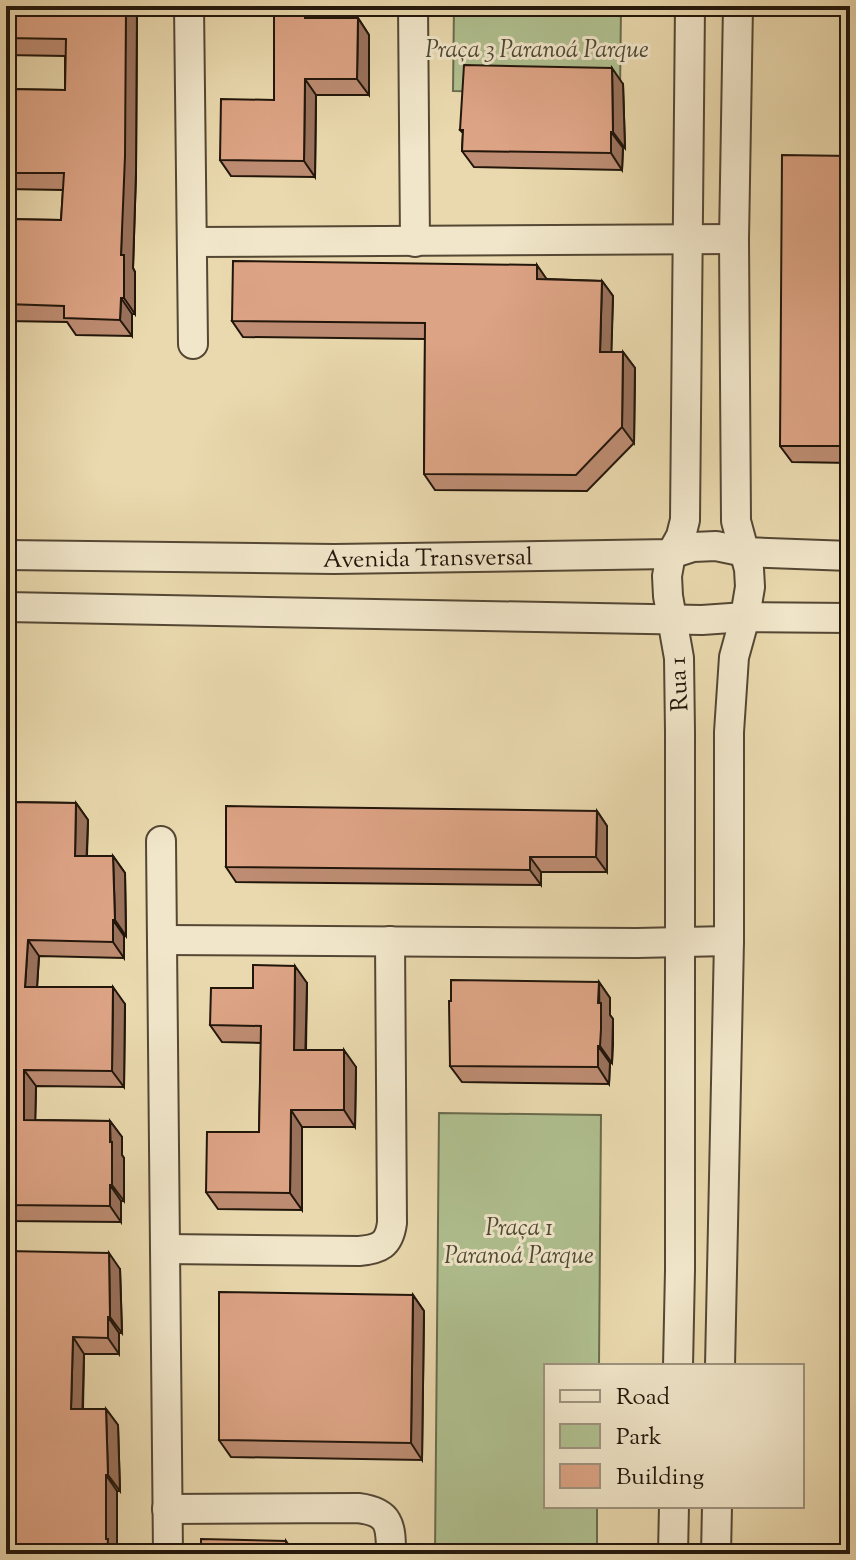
<svg xmlns="http://www.w3.org/2000/svg" width="856" height="1560" font-family="'Sorts Mill Goudy',serif">
	<style>
		.green { fill: #b0c090; stroke: #696b4e; stroke-width: 2 }
		.lines { fill: none; stroke-linecap: round; stroke-linejoin: round }
		.street-casing { stroke: #544734; stroke-width: 32 }
		.street { stroke: #f1e6ca; stroke-width: 28 }
		.wall { fill: #bd8c72; stroke: #22160b; stroke-width: 2 }
		.shaded-wall { fill: #9a725c; stroke: #22160b; stroke-width: 2 }
		.building { fill: #dca384; stroke: #22160b; stroke-width: 2 }
		.labels { text-anchor: middle; stroke-width: 6; stroke-linejoin: round; paint-order: stroke }
		.park-label { font-size: 24px; font-style: italic; fill: #4d4933; stroke: #f1e6ca }
		.street-label { font-size: 24px; fill: #22160b; stroke: #f1e6ca }
	</style>
	<rect width="100%" height="100%" fill="#ead9ae"/>
	<filter id="stains"><feTurbulence type="fractalNoise" baseFrequency=".0025" numOctaves="4"/><feColorMatrix values="0 0 0 0 .2 0 0 0 0 .09 0 0 0 0 .02 0 0 0 .5 -.17"/></filter>
	<radialGradient id="worn" r=".72"><stop offset=".6" stop-color="#630" stop-opacity="0"/><stop offset="1" stop-color="#630" stop-opacity=".3"/></radialGradient>
	<path class="green" d="M454,6H621L620,93L453,91Z
		M439,1113L601,1115L599,1366H546V1506H597V1554H435Z"/>
	<g class="lines">
		<g class="street-casing">
			<g id="street">
				<path d="M189,6L193,344"/>
				<path d="M413,6L415,242"/>
				<path d="M192,242L734,239"/>
				<path id="s1" d="M6,555L334,559L671,554L693,547L716,546L745,552L850,556"/>
				<path d="M6,607L702,620L745,617L850,618"/>
				<path d="M161,841L168,1554"/>
				<path d="M162,940L637,943L729,941"/>
				<path d="M165,1249L359,1251C380,1249 389,1245 392,1223L390,941"/>
				<path d="M678,1366L680,1270V732L679,658L668,596L667,576L671,554L681,536L685,520L690,6"/>
				<path d="M720,1366L729,941V732L734,657L745,617L750,587L749,569L736,521L734,239L738,6"/>
				<path d="M167,1509L358,1508C390,1512 391,1525 391,1554"/>
				<path d="M673,1554L674,1506"/>
				<path d="M716,1554L717,1506"/>
			</g>
		</g>
		<use href="#street" class="street"/>
	</g>
	<path class="wall" d="M6,6H137L136,173L133,268L135,272V314H132V336L76,335L67,322L6,321V219L61,220L63,190L6,189V89L65,90V56L6,55Z
		M231,6H317V18H358L369,35V95H316L315,177L231,176L220,160L274,100V10L234,9Z
		M623,84L625,148H623L622,170L474,167L462,151L463,133L460,130Z
		M850,156V463L792,462L780,446Z
		M547,279L602,281L613,296L611,352H623L635,368L634,443L587,491L435,490L424,474L425,339L243,337L232,321Z
		M6,798L10,802L76,803L88,820L87,856H113L125,873L126,936H124V958L39,956L37,987L125,1004L124,1087L36,1086L35,1120L110,1121L122,1137V1155L124,1158V1201H121V1222L6,1221Z
		M597,811L607,826V872H541V885L236,882L226,867Z
		M599,982L610,998V1015L613,1019V1045L612,1063H610L609,1084L462,1082L450,1066Z
		M307,983L306,1050L356,1067L355,1127H302V1210L218,1209L206,1192L259,1132L261,1043L222,1042L210,1025L253,988Z
		M6,1251L120,1269L122,1333H119V1354H84L83,1409H106L118,1425L120,1491H117V1552L6,1554Z
		M413,1295L424,1311L422,1460L231,1457L219,1440Z"/>
	<path class="shaded-wall" d="M126,6H137L136,173L133,268L135,272V314L124,298L121,255Z
		M305,6H317V35L305,18Z
		M358,18L369,35V95L357,79Z
		M612,68L623,84L625,148L613,132Z
		M305,79L316,95L315,177L304,161Z
		M611,132L623,148L622,170L611,153Z
		M537,265L548,281L537,279Z
		M602,281L613,296L611,368L600,352Z
		M121,298L132,314V336L120,320Z
		M623,352L635,368L634,443L622,427Z
		M76,803L88,820L86,872L75,856Z
		M597,811L607,826V872L596,857Z
		M113,856L125,873L126,936L115,920Z
		M530,857L541,872V885L530,870Z
		M113,920L124,936V958L113,942Z
		M28,940L39,956L36,1003L25,987Z
		M295,966L307,983L305,1067L294,1050Z
		M599,982L610,998V1015L613,1019L612,1063L600,1046Z
		M113,987L125,1004L124,1087L112,1071Z
		M598,1046L610,1063L609,1084L598,1067Z
		M344,1050L356,1067L355,1127L344,1110Z
		M24,1070L36,1086L35,1136L24,1120Z
		M291,1110L302,1127V1210L290,1193Z
		M110,1121L122,1137V1155L124,1158V1201L112,1185Z
		M110,1185L121,1201V1222L110,1206Z
		M109,1253L120,1269L122,1333L110,1317Z
		M413,1295L424,1311L422,1460L411,1443Z
		M108,1317L119,1333V1354L108,1338Z
		M73,1337L84,1354L82,1425L71,1409Z
		M106,1409L118,1425L120,1491L108,1475Z
		M106,1475L117,1491V1552L119,1554H107L106,1539Z
		M286,1541L295,1554H286Z"/>
	<path class="building" d="M6,6H126L125,156L121,255H124V298H121L120,320L64,318V306L6,304V219L61,220L64,173H6V89L65,90L66,39L6,38Z
		M274,6H305V18H358L357,79H305L304,161L220,160L221,99L274,100Z
		M464,65L612,68L613,132H611V153L462,151L463,130H460Z
		M782,155L850,156V446H780Z
		M233,261L537,265V279L602,281L600,352H623L622,427L576,475L424,474L425,323L232,321Z
		M6,798H7V802L76,803L75,856H113L115,920H113V942L28,940L25,987H113L112,1071L24,1070V1120L110,1121V1142H112V1185H110V1206L6,1205Z
		M226,806L597,811L596,857H530V870L226,867Z
		M253,965L295,966L294,1050H344V1110H291L290,1193L206,1192L207,1132H259L261,1026L210,1025L211,988H253Z
		M451,980L599,982L598,1003H601V1029L600,1046H598V1067L450,1066L449,1001H451Z
		M6,1251L109,1253L110,1317H108V1338L73,1337L71,1409H106L108,1475H106V1539H108L107,1554H6Z
		M219,1292L413,1295L411,1443L219,1440Z
		M201,1539L286,1541V1554H201Z"/>
	<g class="labels">
		<g class="park-label">
			<text x="537" y="57">Praça 3 Paranoá Parque</text>
			<text x="519" y="1235">Praça 1<tspan x="519" dy="28">Paranoá Parque</tspan></text>
		</g>
		<g class="street-label">
			<text dy="8" stroke="none"><textPath href="#s1" startOffset="422">Avenida Transversal</textPath></text>
			<text transform="translate(678 684) rotate(-93)" y="8">Rua 1</text>
		</g>
	</g>
	<rect width="856" height="1560" fill="none" stroke="#ead9ae" stroke-width="32"/>
	<rect x="8" y="8" width="840" height="1544" fill="none" stroke="#22160b" stroke-width="4"/>
	<rect x="16" y="16" width="824" height="1528" fill="none" stroke="#22160b" stroke-width="2"/>
	<rect x="544" y="1364" width="260" height="144" fill="#f1e6ca" stroke="#9e937e" stroke-width="2"/>
	<rect x="560" y="1390" width="40" height="12" fill="#f1e6ca" stroke="#9e937e" stroke-width="2"/>
	<text x="616" y="1404" font-size="24" fill="#22160b">Road</text>
	<rect x="560" y="1424" width="40" height="24" fill="#b0c090" stroke="#9e937e" stroke-width="2"/>
	<text x="616" y="1444" font-size="24" fill="#22160b">Park</text>
	<rect x="560" y="1464" width="40" height="24" fill="#dca384" stroke="#9e937e" stroke-width="2"/>
	<text x="616" y="1484" font-size="24" fill="#22160b">Building</text>
	<rect width="100%" height="100%" filter="url(#stains)"/>
	<rect width="100%" height="100%" fill="url(#worn)"/>
</svg>
